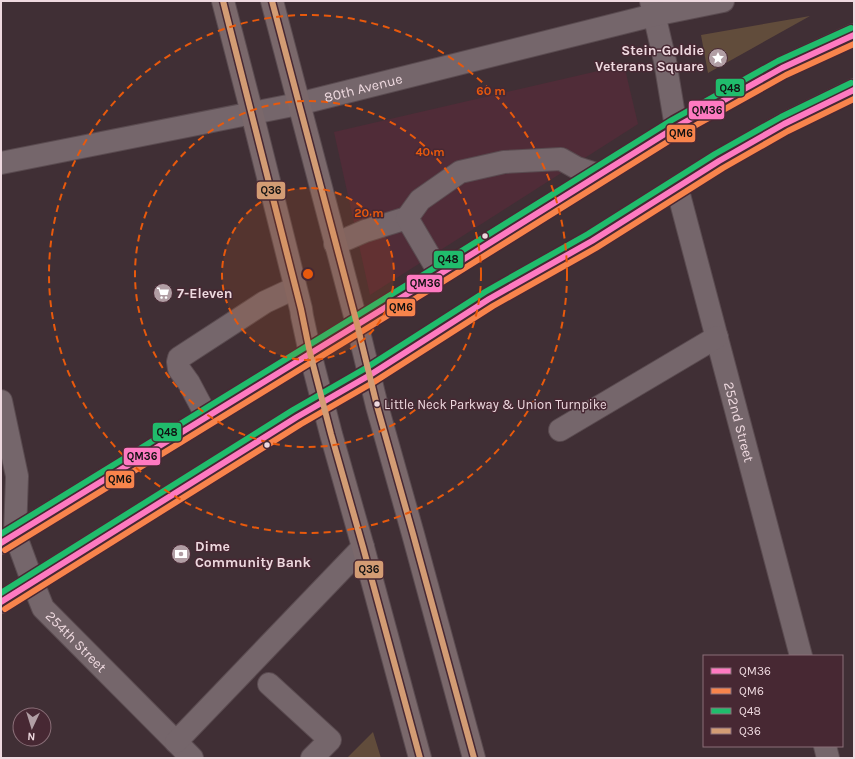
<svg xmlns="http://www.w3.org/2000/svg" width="855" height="759" font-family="Karla,sans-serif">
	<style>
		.built { fill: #502c38 }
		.green { fill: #614c3b }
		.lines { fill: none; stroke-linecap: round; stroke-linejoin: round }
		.minor-casing { stroke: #5a4b50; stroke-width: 24 }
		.major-casing { stroke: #5a4b50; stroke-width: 24 }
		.minor { stroke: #75666b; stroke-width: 22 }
		.major { stroke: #7a686b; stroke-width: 22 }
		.bus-1-casing { stroke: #472833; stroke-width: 9 }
		.bus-2-casing { stroke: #472833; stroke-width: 9 }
		.bus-3-casing { stroke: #472833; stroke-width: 9 }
		.bus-4-casing { stroke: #472833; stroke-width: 9 }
		.bus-1 { stroke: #fe7ac1; stroke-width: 6 }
		.bus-2 { stroke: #f8844c; stroke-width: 6 }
		.bus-3 { stroke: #20bc6c; stroke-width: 6 }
		.bus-4 { stroke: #d39c74; stroke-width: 6 }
		.ring { fill: none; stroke: #e8590c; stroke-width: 2; stroke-dasharray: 7 5 }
		.bus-dot { fill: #eed9df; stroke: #472833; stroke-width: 1.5 }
		.labels { text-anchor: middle; stroke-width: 3; stroke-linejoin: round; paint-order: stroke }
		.bus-label { font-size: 13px; fill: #eed9df; stroke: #472833; text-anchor: start }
		.poi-label { font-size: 14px; font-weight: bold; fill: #eed9df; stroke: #472833; text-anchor: start }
		.street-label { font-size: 14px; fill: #eed9df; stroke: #472833 }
		.centre { fill: #e8590c; stroke: #472833; stroke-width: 2 }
		.ring-label { font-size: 12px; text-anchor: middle; font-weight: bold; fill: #e8590c; stroke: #472833; stroke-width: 3; stroke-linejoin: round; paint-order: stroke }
		.line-badge { stroke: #472833; stroke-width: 1.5 }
		.pale-badge-label { font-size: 11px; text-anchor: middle; font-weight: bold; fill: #111 }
	</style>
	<rect width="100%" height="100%" fill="#402f35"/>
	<path class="built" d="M624,65L638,124L370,295L334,132Z"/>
	<path class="green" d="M810,16L708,73L701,35Z
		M373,732L381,758H347Z"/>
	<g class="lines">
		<g class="minor-casing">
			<g id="minor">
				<path d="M651,1L665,61L676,127"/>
				<path id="s1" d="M1,163L298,104L654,15L723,1"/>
				<path id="s2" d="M677,187L801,656"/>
				<path d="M335,244L365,231L407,218"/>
				<path d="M440,274L407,218L420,200L460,172L504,162L561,159L577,168L599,175"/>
				<path id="s3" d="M1,401L17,476L15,534L33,583L43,608L192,758"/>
				<path d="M207,417L189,383L179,369L178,362L179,358L265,302L295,288"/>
				<path d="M560,430L717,337"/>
				<path d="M269,684L330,740L312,758"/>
				<path d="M176,742L363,547"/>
				<path d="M825,746L828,758"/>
			</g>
		</g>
		<g class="major-casing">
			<path id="major" d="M223,1L252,113L301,309L302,316L310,353L331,434L363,547L420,758
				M272,1L357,324L377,406L413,534L474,758
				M1,543L440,274L676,127L782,68L854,35
				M1,602L297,417L370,375L489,299L592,241L719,161L784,124L854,90"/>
		</g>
		<use href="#minor" class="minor"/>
		<use href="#major" class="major"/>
		<g class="bus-1-casing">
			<path id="bus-1" d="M1,543L440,274L676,127L782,68L854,35
				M1,602L297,417L370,375L489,299L592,241L719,161L784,124L854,90"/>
		</g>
		<g class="bus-2-casing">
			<path id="bus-2" d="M5,550L444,281L680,134L786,75L854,44
				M5,609L301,424L374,382L493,306L596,248L723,168L788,131L854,99"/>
		</g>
		<g class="bus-3-casing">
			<path id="bus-3" d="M1,534L436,267L672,120L778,61L851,28
				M1,593L293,410L366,368L485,292L588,234L715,154L781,117L851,83"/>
		</g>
		<g class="bus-4-casing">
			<path id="bus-4" d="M223,1L301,309L310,353L331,434L363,547L420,758
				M272,1L357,324L377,406L413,534L474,758"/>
		</g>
		<use href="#bus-1" class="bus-1"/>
		<use href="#bus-2" class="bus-2"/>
		<use href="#bus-3" class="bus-3"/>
		<use href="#bus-4" class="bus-4"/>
	</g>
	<circle cx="308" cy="274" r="86" fill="#e8590c" fill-opacity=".12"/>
	<g class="ring">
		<circle cx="308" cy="274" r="86"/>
		<circle cx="308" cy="274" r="173"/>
		<circle cx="308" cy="274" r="259"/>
	</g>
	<defs>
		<g id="sight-disc" transform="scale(1)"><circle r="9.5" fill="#b19ea4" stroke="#472833"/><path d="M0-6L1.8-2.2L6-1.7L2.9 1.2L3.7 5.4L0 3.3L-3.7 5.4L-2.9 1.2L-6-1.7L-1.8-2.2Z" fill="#fff"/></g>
		<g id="supermarket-disc" transform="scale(1)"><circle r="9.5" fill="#b19ea4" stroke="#472833"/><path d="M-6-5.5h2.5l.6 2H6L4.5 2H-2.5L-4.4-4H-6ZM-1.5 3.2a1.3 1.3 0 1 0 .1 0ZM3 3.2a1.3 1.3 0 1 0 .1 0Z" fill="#fff"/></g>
		<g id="bank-disc" transform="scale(1)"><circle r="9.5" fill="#b19ea4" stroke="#472833"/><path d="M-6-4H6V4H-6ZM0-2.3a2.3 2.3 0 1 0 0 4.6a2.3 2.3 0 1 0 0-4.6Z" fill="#fff"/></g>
	</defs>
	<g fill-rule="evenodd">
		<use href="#sight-disc" x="718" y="58"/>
		<use href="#supermarket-disc" x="163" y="293"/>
		<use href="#bank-disc" x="181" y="554"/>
	</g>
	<g class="bus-dot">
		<circle cx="485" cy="236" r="3.5"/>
		<circle cx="377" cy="404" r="3.5"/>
		<circle cx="267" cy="445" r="3.5"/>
	</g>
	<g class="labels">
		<g class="bus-label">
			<text x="384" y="409">Little Neck Parkway &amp; Union Turnpike</text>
		</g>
		<g class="poi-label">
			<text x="704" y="55" text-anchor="end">Stein-Goldie<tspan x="704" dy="16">Veterans Square</tspan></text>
			<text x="177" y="298">7-Eleven</text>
			<text x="195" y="551">Dime<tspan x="195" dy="16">Community Bank</tspan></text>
		</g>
		<g class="street-label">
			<text dy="5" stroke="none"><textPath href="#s1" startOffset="370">80th Avenue</textPath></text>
			<text dy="5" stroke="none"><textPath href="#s2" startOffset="243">252nd Street</textPath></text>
			<text dy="5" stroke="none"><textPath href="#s3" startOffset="261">254th Street</textPath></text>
		</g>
	</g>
	<circle cx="308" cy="274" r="6" class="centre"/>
	<g class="ring-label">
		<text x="491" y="95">60 m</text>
		<text x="430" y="156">40 m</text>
		<text x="369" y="217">20 m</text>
	</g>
	<g class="line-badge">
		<rect x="715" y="78" width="30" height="19" rx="4" fill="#20bc6c"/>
		<rect x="688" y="100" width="37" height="20" rx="4" fill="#fe7ac1"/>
		<rect x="666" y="124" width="30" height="19" rx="4" fill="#f8844c"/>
		<rect x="256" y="181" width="30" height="19" rx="4" fill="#d39c74"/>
		<rect x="433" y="250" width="31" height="19" rx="4" fill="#20bc6c"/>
		<rect x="406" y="274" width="37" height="19" rx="4" fill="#fe7ac1"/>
		<rect x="386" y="298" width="30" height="19" rx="4" fill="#f8844c"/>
		<rect x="152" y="422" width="30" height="20" rx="4" fill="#20bc6c"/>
		<rect x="123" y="447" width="38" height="19" rx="4" fill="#fe7ac1"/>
		<rect x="105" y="470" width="30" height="19" rx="4" fill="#f8844c"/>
		<rect x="354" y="560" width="30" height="19" rx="4" fill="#d39c74"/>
	</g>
	<g class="pale-badge-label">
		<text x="730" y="92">Q48</text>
		<text x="707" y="114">QM36</text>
		<text x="681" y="137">QM6</text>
		<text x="271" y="194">Q36</text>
		<text x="448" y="263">Q48</text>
		<text x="425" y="287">QM36</text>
		<text x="401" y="311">QM6</text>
		<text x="167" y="436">Q48</text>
		<text x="142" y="460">QM36</text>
		<text x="120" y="483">QM6</text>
		<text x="369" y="573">Q36</text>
	</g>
	<rect width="855" height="759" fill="none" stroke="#eed9df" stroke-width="4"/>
	<rect x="703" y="655" width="140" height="92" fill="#472833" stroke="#8a6f78"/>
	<rect x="711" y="668" width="20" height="6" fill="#fe7ac1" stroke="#8a6f78"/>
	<text x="739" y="675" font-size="12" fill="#eed9df">QM36</text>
	<rect x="711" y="688" width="20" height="6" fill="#f8844c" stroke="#8a6f78"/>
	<text x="739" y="695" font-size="12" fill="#eed9df">QM6</text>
	<rect x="711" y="708" width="20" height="6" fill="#20bc6c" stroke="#8a6f78"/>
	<text x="739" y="715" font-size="12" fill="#eed9df">Q48</text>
	<rect x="711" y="728" width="20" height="6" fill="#d39c74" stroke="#8a6f78"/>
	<text x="739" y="735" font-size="12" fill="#eed9df">Q36</text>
	<g transform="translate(32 727) rotate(184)"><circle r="19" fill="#472833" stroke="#8a6f78"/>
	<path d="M0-3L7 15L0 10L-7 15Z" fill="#b19ea4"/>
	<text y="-6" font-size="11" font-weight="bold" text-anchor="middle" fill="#eed9df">N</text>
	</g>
</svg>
